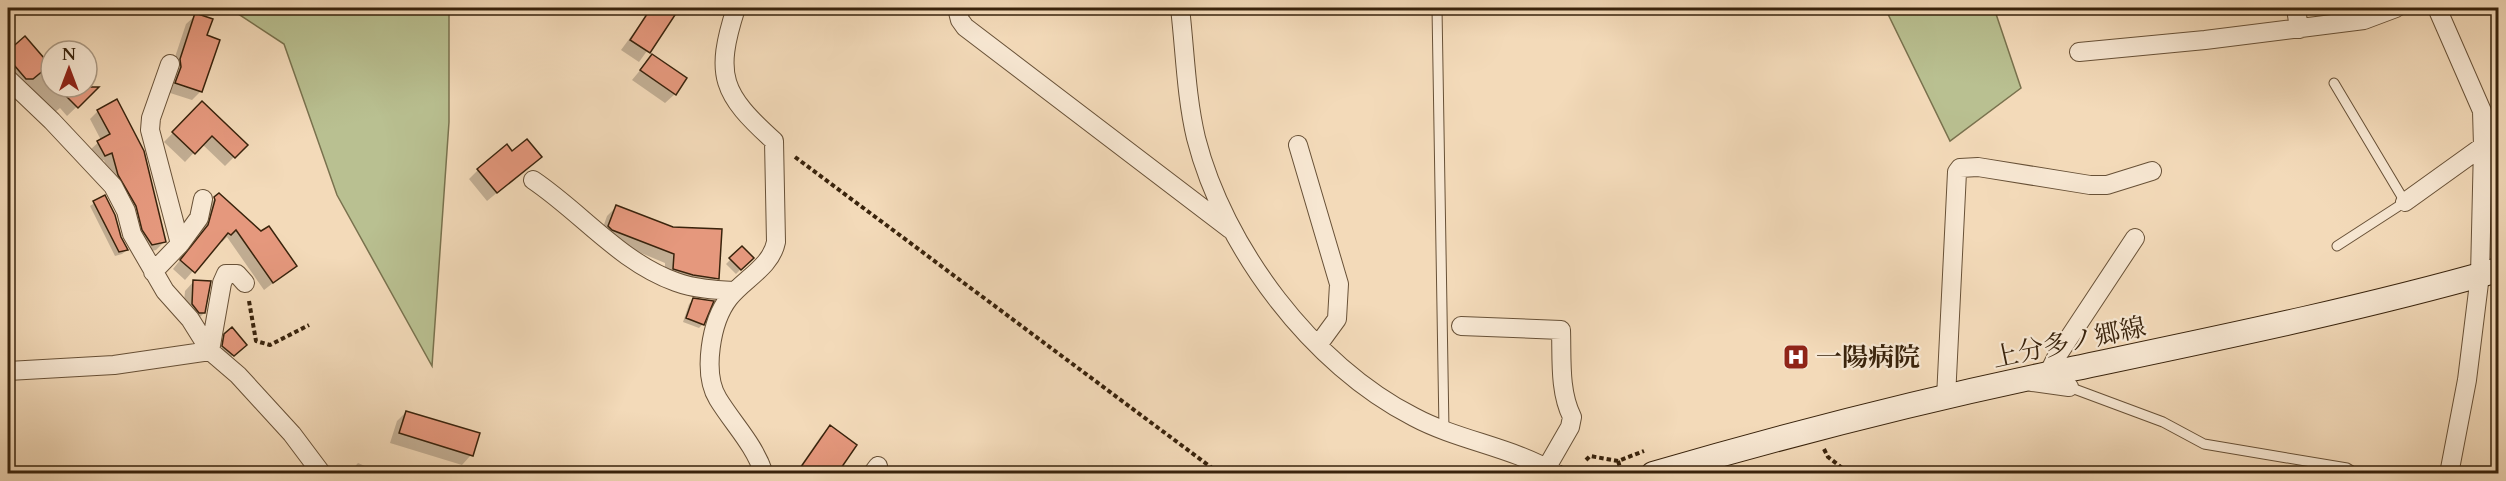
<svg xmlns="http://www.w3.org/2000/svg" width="2506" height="481" font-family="Cardo,'Noto Serif JP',serif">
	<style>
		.green { fill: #b9c091; stroke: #79724e; stroke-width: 1.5 }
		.shadow { fill: #0003 }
		.building { fill: #e5987d; stroke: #39230c; stroke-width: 1.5 }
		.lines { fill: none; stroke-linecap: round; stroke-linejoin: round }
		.service-casing { stroke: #685137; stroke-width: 11 }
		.minor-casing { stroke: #685137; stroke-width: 20 }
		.secondary-casing { stroke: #39230c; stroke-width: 26 }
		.path { stroke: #39230c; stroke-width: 4; stroke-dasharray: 4.5 3; stroke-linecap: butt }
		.service { stroke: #f7e7d2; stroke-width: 9 }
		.minor { stroke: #f7e7d2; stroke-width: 18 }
		.secondary { stroke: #f7e7d2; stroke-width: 24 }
		.labels { text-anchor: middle; stroke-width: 4.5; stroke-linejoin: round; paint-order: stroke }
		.street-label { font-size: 26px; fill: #39230c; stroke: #f7e7d2 }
		.poi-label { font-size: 26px; font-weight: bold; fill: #39230c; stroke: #f7e7d2; text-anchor: start }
	</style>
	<rect width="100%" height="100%" fill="#f3dab9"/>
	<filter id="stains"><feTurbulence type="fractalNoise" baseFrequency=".00333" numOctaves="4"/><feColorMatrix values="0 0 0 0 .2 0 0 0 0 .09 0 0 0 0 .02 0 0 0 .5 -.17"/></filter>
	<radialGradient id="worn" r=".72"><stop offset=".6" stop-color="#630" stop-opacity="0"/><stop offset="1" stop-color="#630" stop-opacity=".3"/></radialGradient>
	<path class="green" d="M229,8H449V122L432,366L337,195L284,44Z
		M1885,8H1994L2021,88L1950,141Z"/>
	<path class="shadow" d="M652,8H661L673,15L639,62L621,50Z
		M196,15L205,36L201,91L192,100L167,92L171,69L186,24Z
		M25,38L51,68V87H81L89,95L67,116L60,108L54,113L8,77V53Z
		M652,56L675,94L665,103L632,80Z
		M116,101L164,242L156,250L143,253L111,184L104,160L96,164L90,150L101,140L90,119L98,111Z
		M202,103L246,145L225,166L202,144L185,162L164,142Z
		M512,153L540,157L487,201L469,179L478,170Z
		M219,195L295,266L264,290L227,237L222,242L220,240L185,280L173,269L200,235L206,207Z
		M104,197L127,250L122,254L115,256L90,206Z
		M616,207L717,278L708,287L665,278V263L600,236L607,216Z
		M742,248L752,258L736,274L726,264Z
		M194,281L204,313L195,322L183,313L185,291Z
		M694,300L703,324L699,328L683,322L689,304Z
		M232,330L240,349L228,360L219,351L220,340Z
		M406,412L478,434L471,455L462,465L390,443L397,421Z
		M830,427L836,474H795L821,436Z
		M358,463L383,474H348Z"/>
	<path class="building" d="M651,8H664L675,15L650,53L630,40Z
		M195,13L213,19L207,35L220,40L202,92L175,83L181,67L180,59Z
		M25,36L50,65L33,79H26L8,58V51Z
		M652,54L687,78L676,95L640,70Z
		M57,87H99L78,108Z
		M117,99L144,151L166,242L152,245L142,230L136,206L118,175L112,153L105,156L97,141L110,134L97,110Z
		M202,101L248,145L235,158L212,136L195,154L172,132Z
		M527,139L542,157L497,193L477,169L507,144L512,151Z
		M219,193L261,231L269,226L297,266L273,283L236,230L231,235L228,233L195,273L180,260L208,225L215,200L214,197Z
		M105,195L115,215L121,237L128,250L119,252L93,201Z
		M616,205L673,227L722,229L719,279L693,275L673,269L674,254L612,230L608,226Z
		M742,246L754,258L741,270L729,258Z
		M193,280L211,281L205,313H199L192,304Z
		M693,298L714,301L704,325L686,318Z
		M232,327L247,345L234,356L222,346L224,334Z
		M406,411L480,433L473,456L399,433Z
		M830,425L857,445L837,474H796Z"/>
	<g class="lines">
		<g class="service-casing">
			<path id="service" d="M1437,8L1444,430
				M2334,83L2405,202L2337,246
				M2069,387L2163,422L2204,444L2347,468L2357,474"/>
		</g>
		<g class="minor-casing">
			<path id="minor" d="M736,8C714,76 722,94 774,141L776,242C771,267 744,279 729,298C711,321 702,373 718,399C734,425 754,444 764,474
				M957,8L960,20L965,27L1230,229
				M1180,8C1185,50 1186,96 1196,138C1224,248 1312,365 1414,417C1459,441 1513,447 1557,474
				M2296,8L2299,29
				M2437,8L2482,111L2483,146L2480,275L2467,380L2449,474
				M2079,52L2205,40L2364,20L2396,8
				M8,79L52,121L113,186L126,211L132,234L165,291L190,319L210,351L238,375L292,434L322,474
				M1298,145L1339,284L1337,319L1318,345
				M533,180C582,213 620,262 676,282C695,289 716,290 735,291
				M2405,202L2483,146
				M180,244L199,218L203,199
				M153,272L180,244L150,130L151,118L170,64
				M1461,326L1561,330C1562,358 1559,391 1572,417L1570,427L1547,467
				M210,351L222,283L226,274H237L245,283
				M8,371L114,365L210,351
				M2048,374L2057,356L2135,238
				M2032,382L2069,387
				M1946,398L1957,172L1960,168L1978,167L2090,185H2107L2152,171
				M872,474L878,466"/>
		</g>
		<g class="secondary-casing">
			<path id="secondary" d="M1653,474C1783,436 1915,402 2048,374C2199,342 2350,312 2498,270"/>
		</g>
		<path class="path" d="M795,157L1220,474
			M249,301L256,341L270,345L309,325
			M1824,449L1828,457L1850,474
			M1586,460L1590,456L1618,461L1644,451
			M1618,461L1621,470"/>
		<use href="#service" class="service"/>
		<use href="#minor" class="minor"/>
		<use href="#secondary" class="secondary"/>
	</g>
	<defs>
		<g id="hospital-square" transform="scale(1.35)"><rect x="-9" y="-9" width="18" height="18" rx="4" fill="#8f2418" stroke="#f7e7d2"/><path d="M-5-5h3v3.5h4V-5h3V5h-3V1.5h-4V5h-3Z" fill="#fff"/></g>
	</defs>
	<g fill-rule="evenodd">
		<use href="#hospital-square" x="1796" y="357"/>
	</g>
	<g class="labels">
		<g class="street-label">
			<text transform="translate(2069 342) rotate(-12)" y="9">上分多ノ郷線</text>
		</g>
		<g class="poi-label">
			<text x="1816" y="366">一陽病院</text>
		</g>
	</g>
	<rect width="2506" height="481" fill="none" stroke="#f3dab9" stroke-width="30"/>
	<rect x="9" y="9" width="2488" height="463" fill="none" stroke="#39230c" stroke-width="3"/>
	<rect x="15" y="15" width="2476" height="451" fill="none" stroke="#39230c" stroke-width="1.5"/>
	<g transform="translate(69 69)"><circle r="28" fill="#f7e7d2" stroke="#ab9983" stroke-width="1.5"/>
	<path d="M0-4.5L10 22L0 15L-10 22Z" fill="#8f2418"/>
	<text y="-9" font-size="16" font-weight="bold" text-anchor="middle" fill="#39230c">N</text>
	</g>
	<rect width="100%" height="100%" filter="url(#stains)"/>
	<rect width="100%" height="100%" fill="url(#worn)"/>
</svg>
